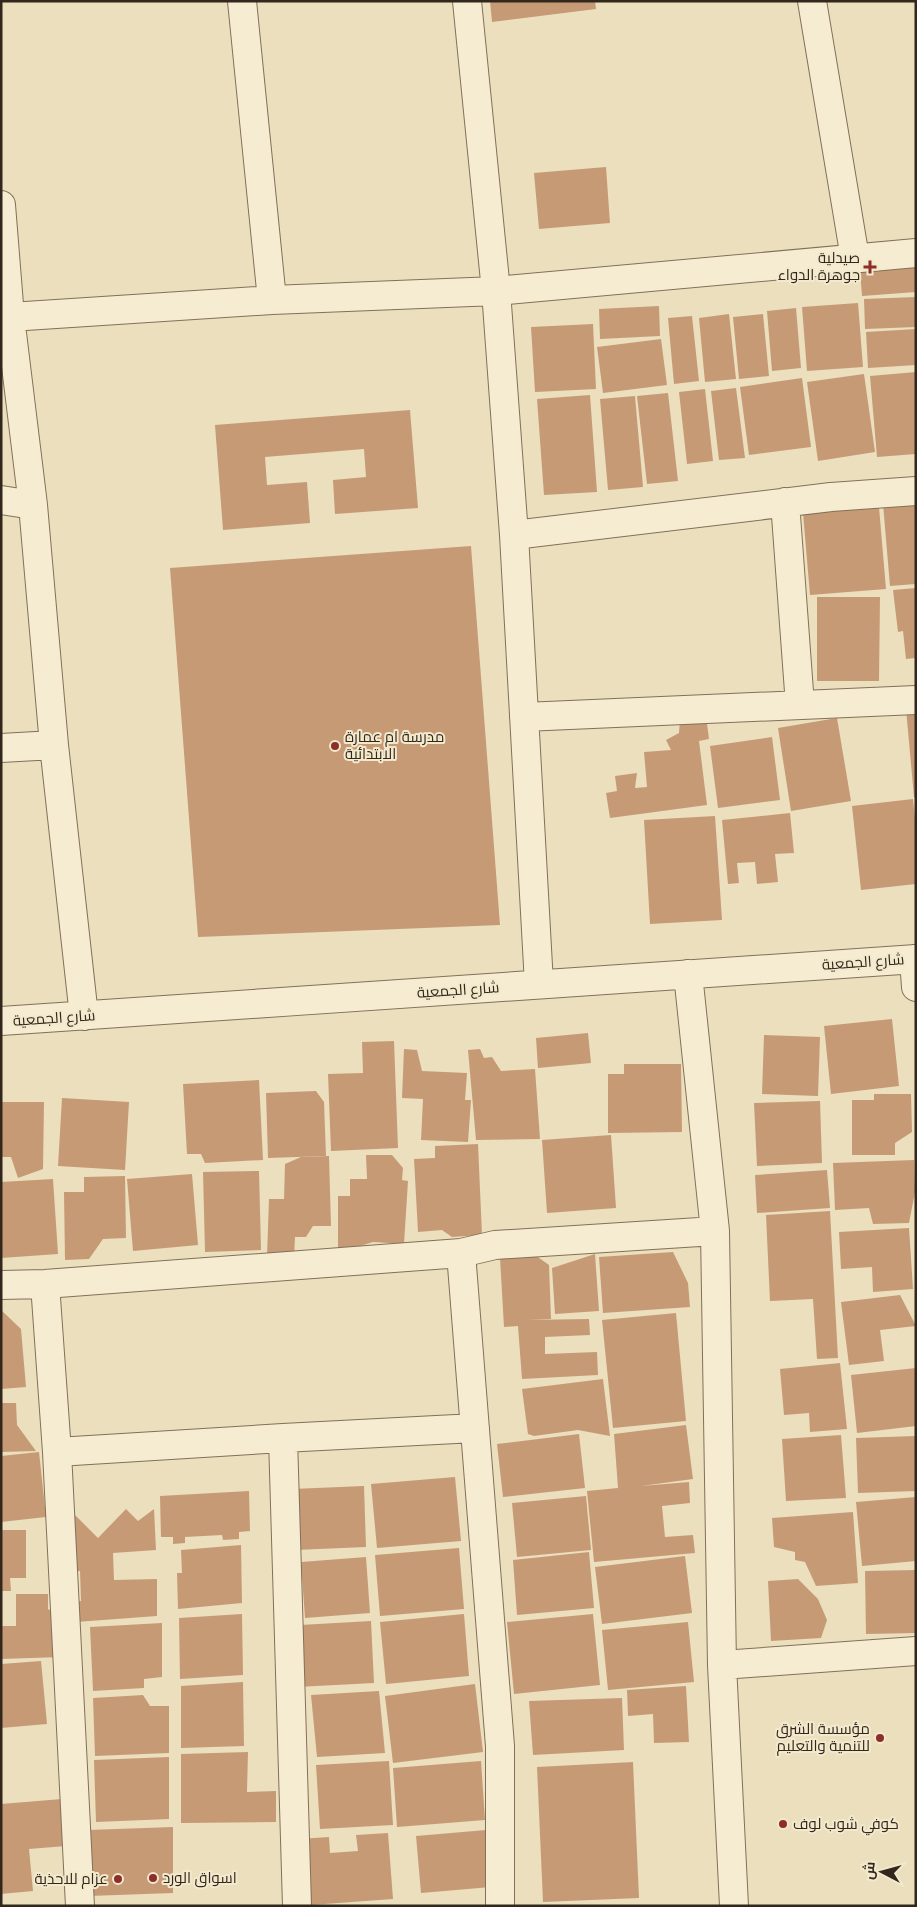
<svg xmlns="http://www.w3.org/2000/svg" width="917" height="1907" font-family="Merriweather,Cairo,serif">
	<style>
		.building { fill: #c79a76 }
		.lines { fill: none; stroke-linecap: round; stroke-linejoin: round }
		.minor-casing { stroke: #827058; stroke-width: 30 }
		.minor { stroke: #f6ecd1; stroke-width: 28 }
		.poi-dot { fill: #8e2e2b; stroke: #f3e9cd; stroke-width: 2 }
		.labels { text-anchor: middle; stroke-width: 4; stroke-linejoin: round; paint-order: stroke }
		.poi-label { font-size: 15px; fill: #32271c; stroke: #f3e9cd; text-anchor: end }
		.street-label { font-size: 15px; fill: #32271c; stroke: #f3e9cd }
	</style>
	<rect width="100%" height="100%" fill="#ebdfbe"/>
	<path class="building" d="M490,1H595L596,9L492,22Z
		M606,167L610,223L539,229L534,173Z
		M916,267V292L862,296L860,270Z
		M916,297V327L865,329L864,299Z
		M858,303L863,367L807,371L802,307Z
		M659,306L660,336L600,339L599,309Z
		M796,308L801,368L772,371L767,311Z
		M729,314L736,379L705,382L699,318Z
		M763,314L769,376L739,379L733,317Z
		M692,316L699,381L674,384L668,318Z
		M593,324L596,389L535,392L531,327Z
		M916,329V365L868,368L866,332Z
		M661,339L667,385L603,393L597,347Z
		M916,372V454L877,457L870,376Z
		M864,374L875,452L818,461L807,382Z
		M802,378L811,447L749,455L740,387Z
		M736,388L745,458L719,460L711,391Z
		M705,389L713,461L687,464L679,392Z
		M668,393L678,481L647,484L637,396Z
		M590,395L597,492L544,495L537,399Z
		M635,396L643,487L608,490L600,399Z
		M410,410L418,508L335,514L333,480L366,477L364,449L265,457L267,485L307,482L310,523L223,530L215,425Z
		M916,501V584L890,586L883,504Z
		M879,507L886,589L810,595L803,513Z
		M471,546L500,925L198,937L170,568Z
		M916,588V658L906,659L903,631L898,632L893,590Z
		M817,597H880L879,681H817Z
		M916,708V797H914L906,709Z
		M706,716L709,739L699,741L707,805L610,818L606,793L617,791L615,776L637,773L635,788L647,787L644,752L671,750L666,740L679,733L680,719Z
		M837,718L851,801L791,811L778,728Z
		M772,737L780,800L718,808L710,746Z
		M913,799L916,829V884L861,890L852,806Z
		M790,813L794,853L775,854L778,882L757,884L755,862L737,863L739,883L728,884L722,820Z
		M715,816L722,920L650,924L644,820Z
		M892,1019L899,1086L831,1094L824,1026Z
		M588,1033L591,1063L538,1068L536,1038Z
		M764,1035L820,1037L818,1096L762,1094Z
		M394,1041L398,1148L331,1151L328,1074L363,1073L362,1042Z
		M404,1049L417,1050L422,1071L467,1073L465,1100H471L468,1142L421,1140L423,1099L402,1098Z
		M480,1049L484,1058L492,1057L501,1071L535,1069L540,1139L476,1140L468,1050Z
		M624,1064H681L682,1132L608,1133V1074H624Z
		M259,1080L263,1160L205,1163L201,1154H187L183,1084Z
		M316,1091L324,1102L326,1156L268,1158L266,1093Z
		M874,1094H911L912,1132L895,1143V1155H852V1100H874Z
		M62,1098L129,1102L125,1170L58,1166Z
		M820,1101L822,1163L757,1166L754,1103Z
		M1,1102H44L43,1169L18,1178L11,1157H1Z
		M611,1135L616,1208L547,1213L542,1140Z
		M478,1144L482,1235L452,1237L442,1230L418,1232L414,1159L435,1158V1146Z
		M366,1155H392L403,1168L402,1180L408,1181L404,1244L373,1242L338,1253V1196H350V1179H367Z
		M329,1156L331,1226H313L306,1237H295L294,1258L267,1257L269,1199H284L285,1164L301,1157Z
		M914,1160L915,1192L909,1223L873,1224L869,1208L835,1210L833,1163Z
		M827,1170L830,1208L757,1213L755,1175Z
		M259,1171L261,1250L205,1252L203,1172Z
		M192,1174L198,1245L133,1251L127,1179Z
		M125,1176L126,1238L103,1239L89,1259L65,1260L64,1192H84V1177Z
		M53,1179L58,1254L1,1258V1182Z
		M830,1211L838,1358L817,1359L813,1299L770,1301L766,1215Z
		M909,1228L913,1289L873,1292L872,1267L841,1269L839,1232Z
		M673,1252L688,1283L690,1307L603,1313L599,1257Z
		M595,1254L599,1311L555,1314L552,1268Z
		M535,1255L549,1265L551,1319L528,1320L589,1319L590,1335L545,1337V1354L597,1352L598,1375L522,1379L518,1326L504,1327L500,1258Z
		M900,1295L916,1326L880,1330L884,1361L849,1365L841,1302Z
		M1,1310L21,1329L26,1387L1,1389Z
		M676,1313L686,1421L613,1428L602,1320Z
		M840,1363L847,1429L810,1432L809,1413L784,1415L780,1369Z
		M916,1368V1426L857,1433L851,1375Z
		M603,1379L610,1436L578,1430L534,1436L528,1434L522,1389Z
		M1,1403H16L17,1425L36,1451L1,1452Z
		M686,1425L693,1479L641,1486L689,1482L690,1503L662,1506L665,1537L693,1535L695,1553L594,1562L587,1491L618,1488L614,1434Z
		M579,1434L585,1488L503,1497L497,1444Z
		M841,1435L846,1498L786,1501L782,1439Z
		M916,1436V1491L858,1493L856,1438Z
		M39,1452L46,1517L1,1522V1456Z
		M455,1477L461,1541L377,1548L371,1484Z
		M364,1486L366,1547L295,1550L292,1489Z
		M249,1491L250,1531L239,1532V1539L223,1540L222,1535L185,1537V1543L173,1544V1537H161L160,1496Z
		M586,1496L591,1550L517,1557L512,1503Z
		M916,1497V1561L862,1566L856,1502Z
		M68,1508L98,1538L126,1509L138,1521L154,1509L156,1550L113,1553L114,1580L157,1579V1616L76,1622L75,1602L81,1601L80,1571L70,1572Z
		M853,1512L858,1583L816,1586L805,1562L795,1560V1552L774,1547L772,1518Z
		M1,1530H26V1578H10L11,1591H1Z
		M241,1545L242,1603L178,1609L177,1573H182L181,1550Z
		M459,1548L464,1609L380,1616L375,1555Z
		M589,1552L594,1608L517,1615L513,1560Z
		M685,1556L692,1613L602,1624L595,1567Z
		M366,1557L370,1613L305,1618L301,1562Z
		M916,1570V1633L866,1634L865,1571Z
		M798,1579L818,1599L827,1620L821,1638L771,1641L768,1581Z
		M16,1594H48V1609L54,1613L52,1629L60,1632L61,1657L1,1659V1626H16Z
		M242,1614L243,1675L180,1679L179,1618Z
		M464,1614L469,1676L386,1684L380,1622Z
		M593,1614L600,1685L514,1694L507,1622Z
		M371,1621L374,1683L297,1687L300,1625Z
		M688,1622L694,1682L608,1690L602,1630Z
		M162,1623V1677L144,1679V1688L93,1691L90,1627Z
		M41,1661L47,1724L1,1728V1664Z
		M243,1682L244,1746L181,1748V1686Z
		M475,1684L483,1752L393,1763L385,1696Z
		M686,1686L689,1742L654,1743L653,1714L628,1716L627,1690Z
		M379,1691L385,1753L317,1757L311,1695Z
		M143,1695L150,1706H169V1753L95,1756L93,1698Z
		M622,1698L624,1750L533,1755L529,1701Z
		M248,1752L247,1792L276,1791V1822L181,1823V1754Z
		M169,1757V1819L96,1822L94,1760Z
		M389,1761L393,1825L320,1829L316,1765Z
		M481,1761L485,1820L397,1827L393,1768Z
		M633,1762L639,1898L543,1902L537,1767Z
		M62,1799L66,1846L29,1849L33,1891L1,1894V1804Z
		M173,1827V1893L89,1896L88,1830Z
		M486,1830L491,1887L421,1893L416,1836Z
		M388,1833L393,1899L311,1905L299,1839L329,1837L330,1853L358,1851L356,1835Z"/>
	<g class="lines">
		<g class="minor-casing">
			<path id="minor" d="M242,1L272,300
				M467,1L496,291L514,535L539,984
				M812,1L855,258
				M1,205L10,317L33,505L54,745L84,1016
				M10,317L272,300L496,291L916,253
				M1,500L33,505
				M785,502L800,705
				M514,535L831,497L916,491
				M524,717L916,700
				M1,748L54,745
				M914,959L916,987
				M688,974L715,1231L722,1665L734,1906
				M1,1021L916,959
				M45,1284L57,1452L80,1906
				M1,1285L45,1284L461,1253
				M283,1438L475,1428
				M57,1452L283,1438L297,1906
				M722,1665L916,1651
				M500,1906V1746L461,1253L495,1245L715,1231"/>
		</g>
		<use href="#minor" class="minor"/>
	</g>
	<g class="poi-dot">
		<path d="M867.5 259.5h5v5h5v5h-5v5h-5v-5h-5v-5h5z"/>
		<circle cx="335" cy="746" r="5"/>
		<circle cx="880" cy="1738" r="5"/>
		<circle cx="783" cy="1824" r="5"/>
		<circle cx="153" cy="1878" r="5"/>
		<circle cx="118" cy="1879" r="5"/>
	</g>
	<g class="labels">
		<g class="poi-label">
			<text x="860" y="263">صيدلية<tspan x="860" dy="17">جوهرة الدواء</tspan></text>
			<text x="345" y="742" text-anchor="start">مدرسة ام عمارة<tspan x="345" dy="17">الابتدائية</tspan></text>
			<text x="870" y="1734">مؤسسة الشرق<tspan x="870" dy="17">للتنمية والتعليم</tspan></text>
			<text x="793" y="1829" text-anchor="start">كوفي شوب لوف</text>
			<text x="163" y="1883" text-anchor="start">اسواق الورد</text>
			<text x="108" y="1884">عزام للاحذية</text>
		</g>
		<g class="street-label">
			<text transform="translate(863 962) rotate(-4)" y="5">شارع الجمعية</text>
			<text transform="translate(458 990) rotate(-4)" y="5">شارع الجمعية</text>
			<text transform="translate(54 1018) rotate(-4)" y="5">شارع الجمعية</text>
		</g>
	</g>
	<rect width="917" height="1907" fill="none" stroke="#32271c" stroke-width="5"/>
	<g transform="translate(882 1872) rotate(276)" stroke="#f3e9cd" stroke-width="4" paint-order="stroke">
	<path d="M0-4L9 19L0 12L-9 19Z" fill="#32271c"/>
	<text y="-8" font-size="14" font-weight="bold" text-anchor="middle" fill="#32271c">ش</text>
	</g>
</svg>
